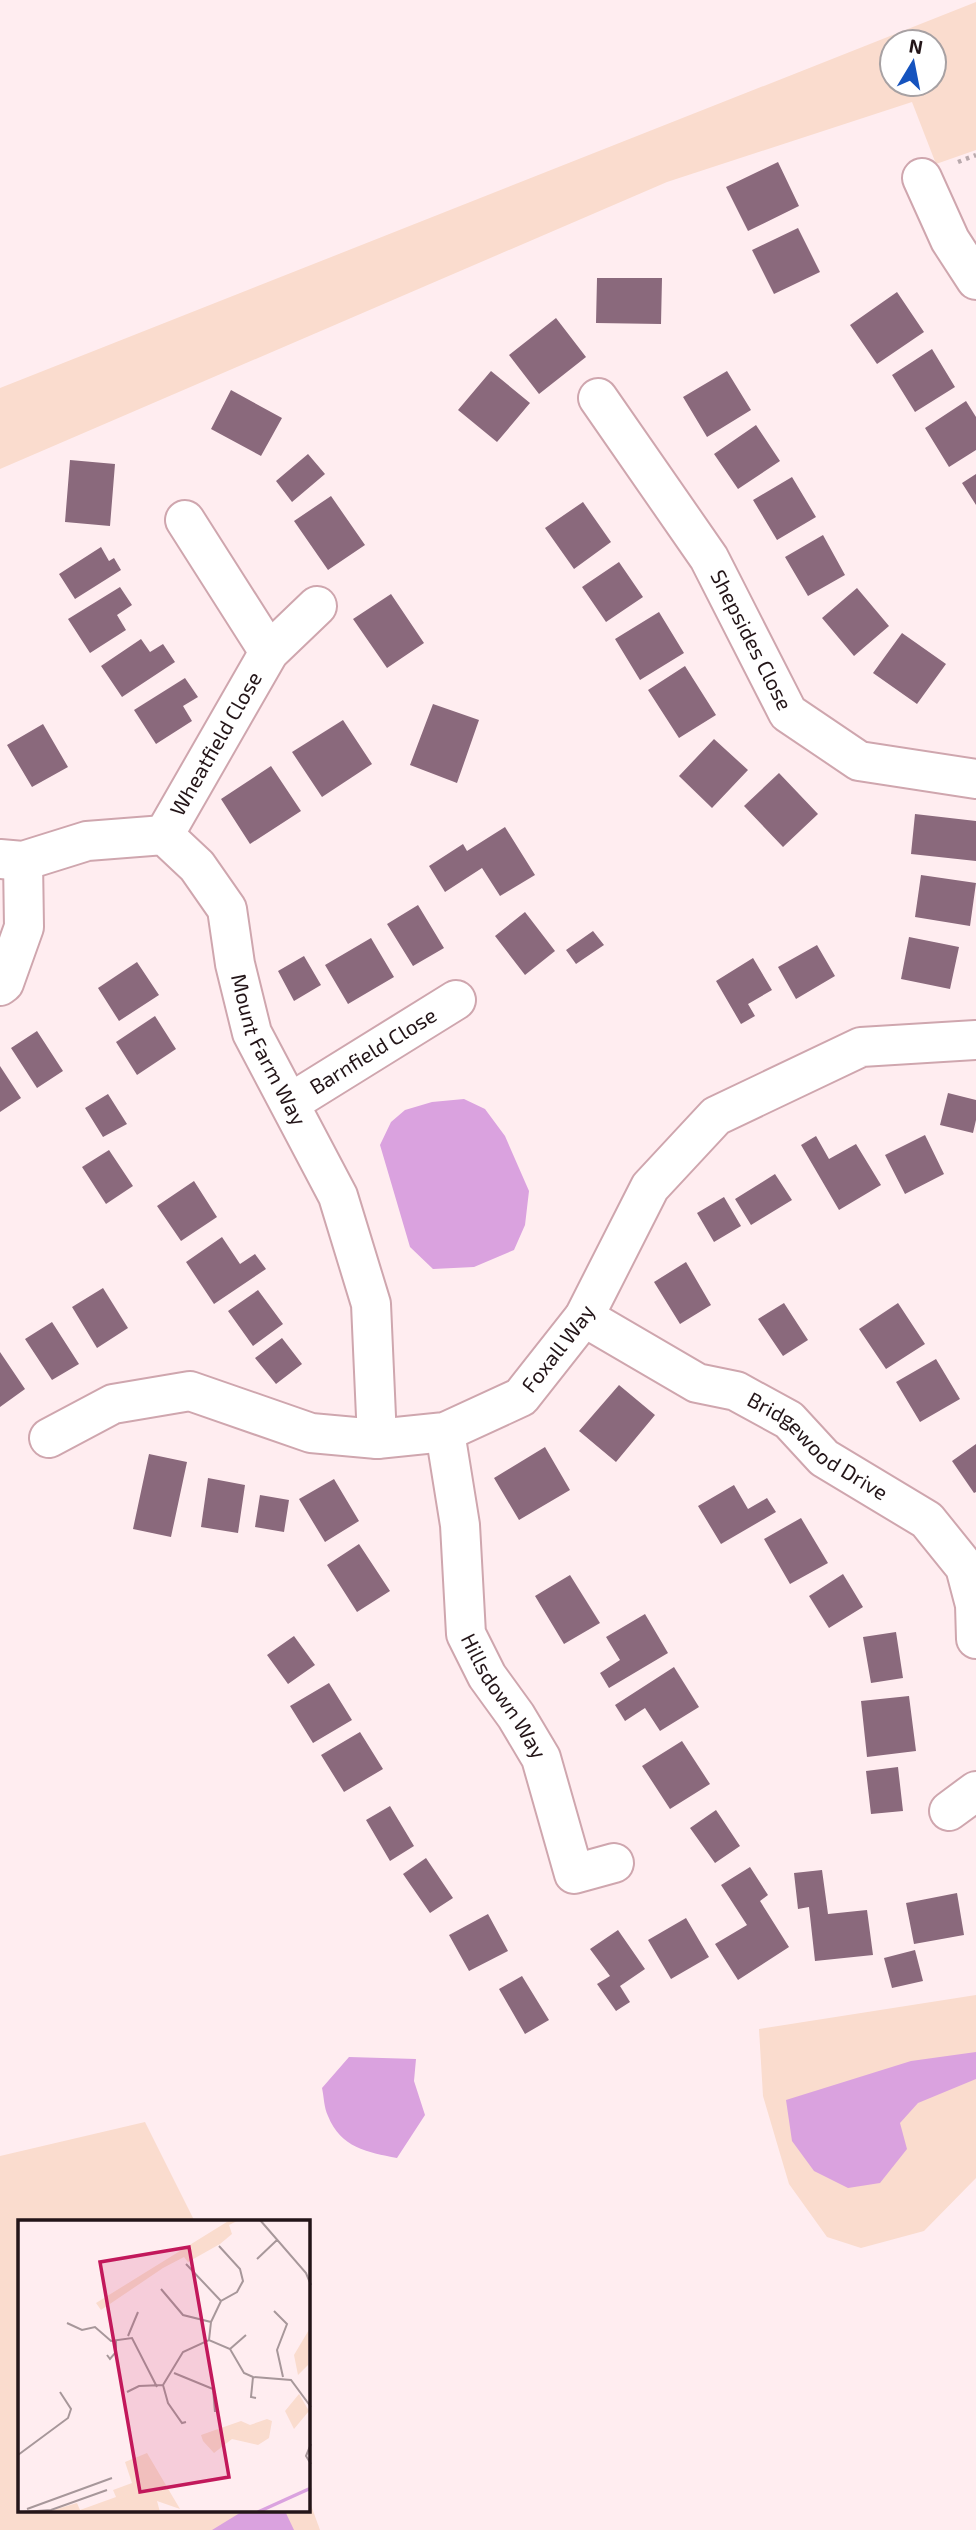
<svg xmlns="http://www.w3.org/2000/svg" width="976" height="2530" font-family="'Exo 2',sans-serif">
	<style>
		.green { fill: #fadcce; fill-rule: evenodd }
		.water { fill: #daa2df }
		.building { fill: #8a697c }
		.lines { fill: none; stroke-linecap: round; stroke-linejoin: round }
		.street-casing { stroke: #cfa6ae; stroke-width: 42 }
		.path { stroke: #b9a9ac; stroke-width: 4.5; stroke-dasharray: 3.5 5; stroke-linecap: butt }
		.street { stroke: #fff; stroke-width: 38 }
		.labels { text-anchor: middle; stroke-width: 6; stroke-linejoin: round; paint-order: stroke }
		.street-label { font-size: 21px; fill: #231518; stroke: #fff }
		.inset-river { fill: none; stroke: #daa2df; stroke-width: 3.5 }
		.inset-road { fill: none; stroke: #a7979a; stroke-width: 2 }
		.view { fill: #c2185b; fill-opacity: 0.15; stroke: #c2185b; stroke-width: 3.5 }
		.inset-edge { fill: none; stroke: #231518; stroke-width: 3.5 }
	</style>
	<rect width="100%" height="100%" fill="#ffedf0"/>
	<path class="green" d="M976,2V150L936,164L912,102L667,182L0,469V388ZM934,42V84H892V42Z
		M976,1995V2178L924,2231L861,2248L827,2237L789,2184L763,2096L759,2029Z
		M145,2122L195,2222H19V2511H308V2497L320,2530H0V2156Z"/>
	<path class="water" d="M464,1099L485,1109L505,1136L529,1191L525,1225L514,1250L474,1267L433,1269L410,1247L380,1145L391,1122L405,1110L432,1102Z
		M976,2052V2079L918,2103L900,2123L907,2149L880,2183L848,2188L814,2171L792,2141L786,2100L911,2061Z
		M349,2057L416,2059L414,2081L425,2115L397,2158C367,2152 341,2148 328,2116C324,2108 324,2097 322,2088Z
		M243,2511H285L294,2530H212Z"/>
	<path class="building" d="M778,162L799,206L748,231L726,187Z
		M798,228L820,272L774,294L752,250Z
		M597,278H662L661,324L596,323Z
		M897,292L924,332L877,364L850,325Z
		M556,318L586,357L539,394L509,355Z
		M932,349L955,387L915,412L892,375Z
		M491,371L530,403L497,442L458,410Z
		M727,371L751,410L707,437L683,397Z
		M231,390L282,418L261,456L211,429Z
		M966,401L976,417V450L949,467L925,428Z
		M756,425L780,461L738,489L714,454Z
		M308,454L325,474L292,502L276,481Z
		M70,460L115,464L110,526L65,522Z
		M976,474V505L962,483Z
		M792,477L816,517L777,540L753,500Z
		M331,496L365,545L328,570L294,521Z
		M583,502L611,542L574,569L545,528Z
		M823,535L845,575L808,596L785,557Z
		M101,547L109,561L114,558L121,570L75,599L59,574Z
		M619,562L643,597L606,622L582,587Z
		M120,587L132,605L117,615L126,630L90,653L68,619Z
		M857,588L889,626L854,656L822,618Z
		M391,594L424,643L387,668L353,619Z
		M659,612L684,653L640,680L615,639Z
		M902,633L946,664L917,704L873,673Z
		M141,639L150,652L163,644L175,662L122,697L101,666Z
		M685,666L716,715L679,738L648,690Z
		M185,678L198,697L183,706L192,721L156,744L134,710Z
		M433,704L479,720L457,783L410,765Z
		M343,720L372,764L322,797L292,752Z
		M43,724L68,767L32,787L7,745Z
		M714,739L748,770L712,808L679,776Z
		M271,766L301,811L250,844L221,799Z
		M779,773L818,814L783,847L744,806Z
		M915,814L976,821V861L911,854Z
		M505,827L535,875L500,896L482,868L445,892L429,866L463,844L467,851Z
		M921,875L976,883L970,926L915,917Z
		M418,905L444,948L413,966L387,924Z
		M525,912L555,951L525,975L495,936Z
		M593,931L604,945L576,964L566,950Z
		M909,937L959,947L950,989L901,979Z
		M371,938L394,977L348,1004L325,965Z
		M817,945L835,976L796,999L778,967Z
		M304,956L321,985L294,1001L278,971Z
		M753,958L772,990L748,1004L755,1016L741,1024L716,981Z
		M137,962L159,995L119,1021L98,988Z
		M155,1016L176,1049L137,1075L116,1042Z
		M37,1031L63,1071L37,1088L11,1048Z
		M0,1066L21,1098L0,1112Z
		M948,1093L976,1100V1120L973,1133L940,1125Z
		M108,1094L127,1124L103,1137L85,1108Z
		M925,1135L944,1174L905,1194L885,1155Z
		M816,1136L829,1159L856,1144L881,1185L839,1210L801,1145Z
		M109,1150L133,1186L106,1204L82,1167Z
		M775,1174L792,1200L751,1225L735,1199Z
		M194,1181L217,1217L181,1241L157,1206Z
		M724,1197L741,1226L714,1242L697,1213Z
		M222,1237L240,1264L255,1254L266,1269L214,1304L186,1262Z
		M686,1262L711,1305L680,1324L654,1282Z
		M103,1288L128,1328L97,1348L72,1307Z
		M258,1290L283,1324L253,1346L228,1311Z
		M784,1303L808,1340L783,1356L758,1319Z
		M898,1303L925,1344L886,1369L859,1329Z
		M52,1322L79,1364L52,1380L25,1339Z
		M282,1338L302,1364L276,1384L255,1358Z
		M0,1352L25,1389L0,1407Z
		M936,1359L960,1399L920,1422L896,1382Z
		M619,1385L655,1415L616,1462L579,1431Z
		M976,1444V1492L974,1493L952,1461Z
		M545,1447L570,1490L519,1520L494,1478Z
		M149,1454L187,1462L171,1537L133,1529Z
		M208,1478L245,1485L238,1533L201,1527Z
		M334,1479L359,1521L325,1542L299,1499Z
		M734,1485L748,1509L767,1498L776,1512L721,1544L698,1506Z
		M260,1495L289,1500L284,1532L255,1527Z
		M801,1518L828,1563L790,1584L764,1539Z
		M359,1544L390,1591L357,1612L327,1565Z
		M843,1574L863,1607L829,1628L809,1596Z
		M570,1575L600,1623L564,1644L535,1596Z
		M645,1614L668,1653L609,1688L600,1673L620,1660L606,1637Z
		M896,1632L903,1678L871,1683L863,1637Z
		M294,1636L315,1665L288,1684L267,1655Z
		M674,1667L699,1707L660,1731L645,1708L625,1721L615,1705Z
		M329,1683L352,1720L313,1743L290,1706Z
		M909,1696L916,1751L867,1757L861,1701Z
		M360,1732L383,1769L344,1792L321,1755Z
		M682,1741L710,1784L670,1809L642,1766Z
		M898,1767L903,1811L871,1814L866,1771Z
		M390,1806L414,1846L390,1861L366,1820Z
		M716,1810L740,1846L715,1863L690,1828Z
		M426,1858L453,1898L430,1913L403,1874Z
		M750,1867L768,1895L760,1901L789,1947L738,1980L715,1944L747,1925L721,1885Z
		M822,1870L828,1914L867,1910L873,1955L815,1961L809,1907L798,1909L794,1873Z
		M957,1893L964,1935L914,1944L906,1903Z
		M488,1914L508,1951L469,1971L449,1935Z
		M686,1918L709,1957L671,1979L648,1940Z
		M618,1930L645,1969L620,1986L630,2002L616,2011L597,1984L610,1976L590,1949Z
		M915,1950L923,1981L892,1988L884,1958Z
		M522,1976L549,2020L525,2034L499,1989Z"/>
	<g class="lines">
		<g class="street-casing">
			<g id="street">
				<path d="M922,178L950,240L976,280"/>
				<path id="s1" d="M598,398L709,558L788,713L859,761L976,779"/>
				<path d="M185,520L269,652"/>
				<path id="s2" d="M164,835L269,652L317,606"/>
				<path id="s3" d="M0,859L23,861L87,841L164,835L197,866L227,909L235,964L252,1033L338,1196L371,1304L377,1439"/>
				<path d="M0,986L4,983L24,927L23,861"/>
				<path id="s4" d="M290,1103L456,1000"/>
				<path id="s5" d="M584,1317L697,1383L736,1391L789,1420L824,1458L927,1520L965,1567L975,1605L976,1639"/>
				<path id="s6" d="M445,1432L460,1525L466,1634L487,1676L516,1716L541,1758L574,1874L614,1863"/>
				<path id="s7" d="M49,1438L113,1404L190,1391L311,1433L377,1439L445,1432L521,1397L584,1317L650,1187L716,1116L861,1047L976,1040"/>
				<path d="M949,1811L976,1791"/>
			</g>
		</g>
		<path class="path" d="M958,162L976,155"/>
		<use href="#street" class="street"/>
	</g>
	<g class="labels">
		<g class="street-label">
			<text dy="7" stroke="none"><textPath href="#s1" startOffset="287">Shepsides Close</textPath></text>
			<text dy="7" stroke="none"><textPath href="#s2" startOffset="105">Wheatfield Close</textPath></text>
			<text dy="7" stroke="none"><textPath href="#s3" startOffset="413">Mount Farm Way</textPath></text>
			<text dy="7" stroke="none"><textPath href="#s4" startOffset="98">Barnfield Close</textPath></text>
			<text dy="7" stroke="none"><textPath href="#s7" startOffset="558">Foxall Way</textPath></text>
			<text dy="7" stroke="none"><textPath href="#s5" startOffset="270">Bridgewood Drive</textPath></text>
			<text dy="7" stroke="none"><textPath href="#s6" startOffset="276">Hillsdown Way</textPath></text>
		</g>
	</g>
	<g transform="translate(18 2220)">
		<rect width="292" height="292" fill="#ffedf0"/>
		<path d="M212,0H221L211,5L214,14L202,24L170,42L166,37L145,48L83,90L78,83ZM292,108L290,145L280,155L276,135ZM281,174L291,191L276,209L267,191ZM249,199L254,201L251,218L240,225L214,219L196,233L185,221L183,215L223,201L232,205ZM129,233L162,289L139,281L142,292H9L32,291L59,283L62,290L98,277L95,270L114,263L107,242Z" fill="#fadcce"/>
		<path class="inset-river" d="M240,292L293,268"/>
		<path class="inset-road" d="M242,0L288,53L293,65M239,39L259,20M168,44L203,81M143,69L165,95L193,102M256,91L269,104L259,130L265,157M49,103L64,110L77,107L93,121L114,118L139,167M110,116L120,92M191,120L193,102L203,81L219,72L225,61L222,49L201,26M212,129L228,115M89,135L92,139L98,132V120M156,153L195,169L197,192M235,157L233,177L238,178M145,165L150,183L164,203L168,202M109,172L121,166L145,165L165,132L191,120L212,129L226,153L235,157L273,160L293,187M293,224L288,236L293,244M0,235L50,198L53,189L42,172M9,289L94,258M5,292L33,290L89,270"/>
		<path class="view" d="M171,27L211,257L122,272L82,42Z"/>
		<rect width="292" height="292" class="inset-edge"/>
	</g>
	<g transform="translate(913 63) rotate(10)"><circle r="33" fill="#ffffff" stroke="#a7a1a3" stroke-width="2"/>
	<path d="M0-5L12 26L0 18L-12 26Z" fill="#1553be"/>
	<text y="-10" font-size="19" font-weight="bold" text-anchor="middle" fill="#231518">N</text>
	</g>
</svg>
